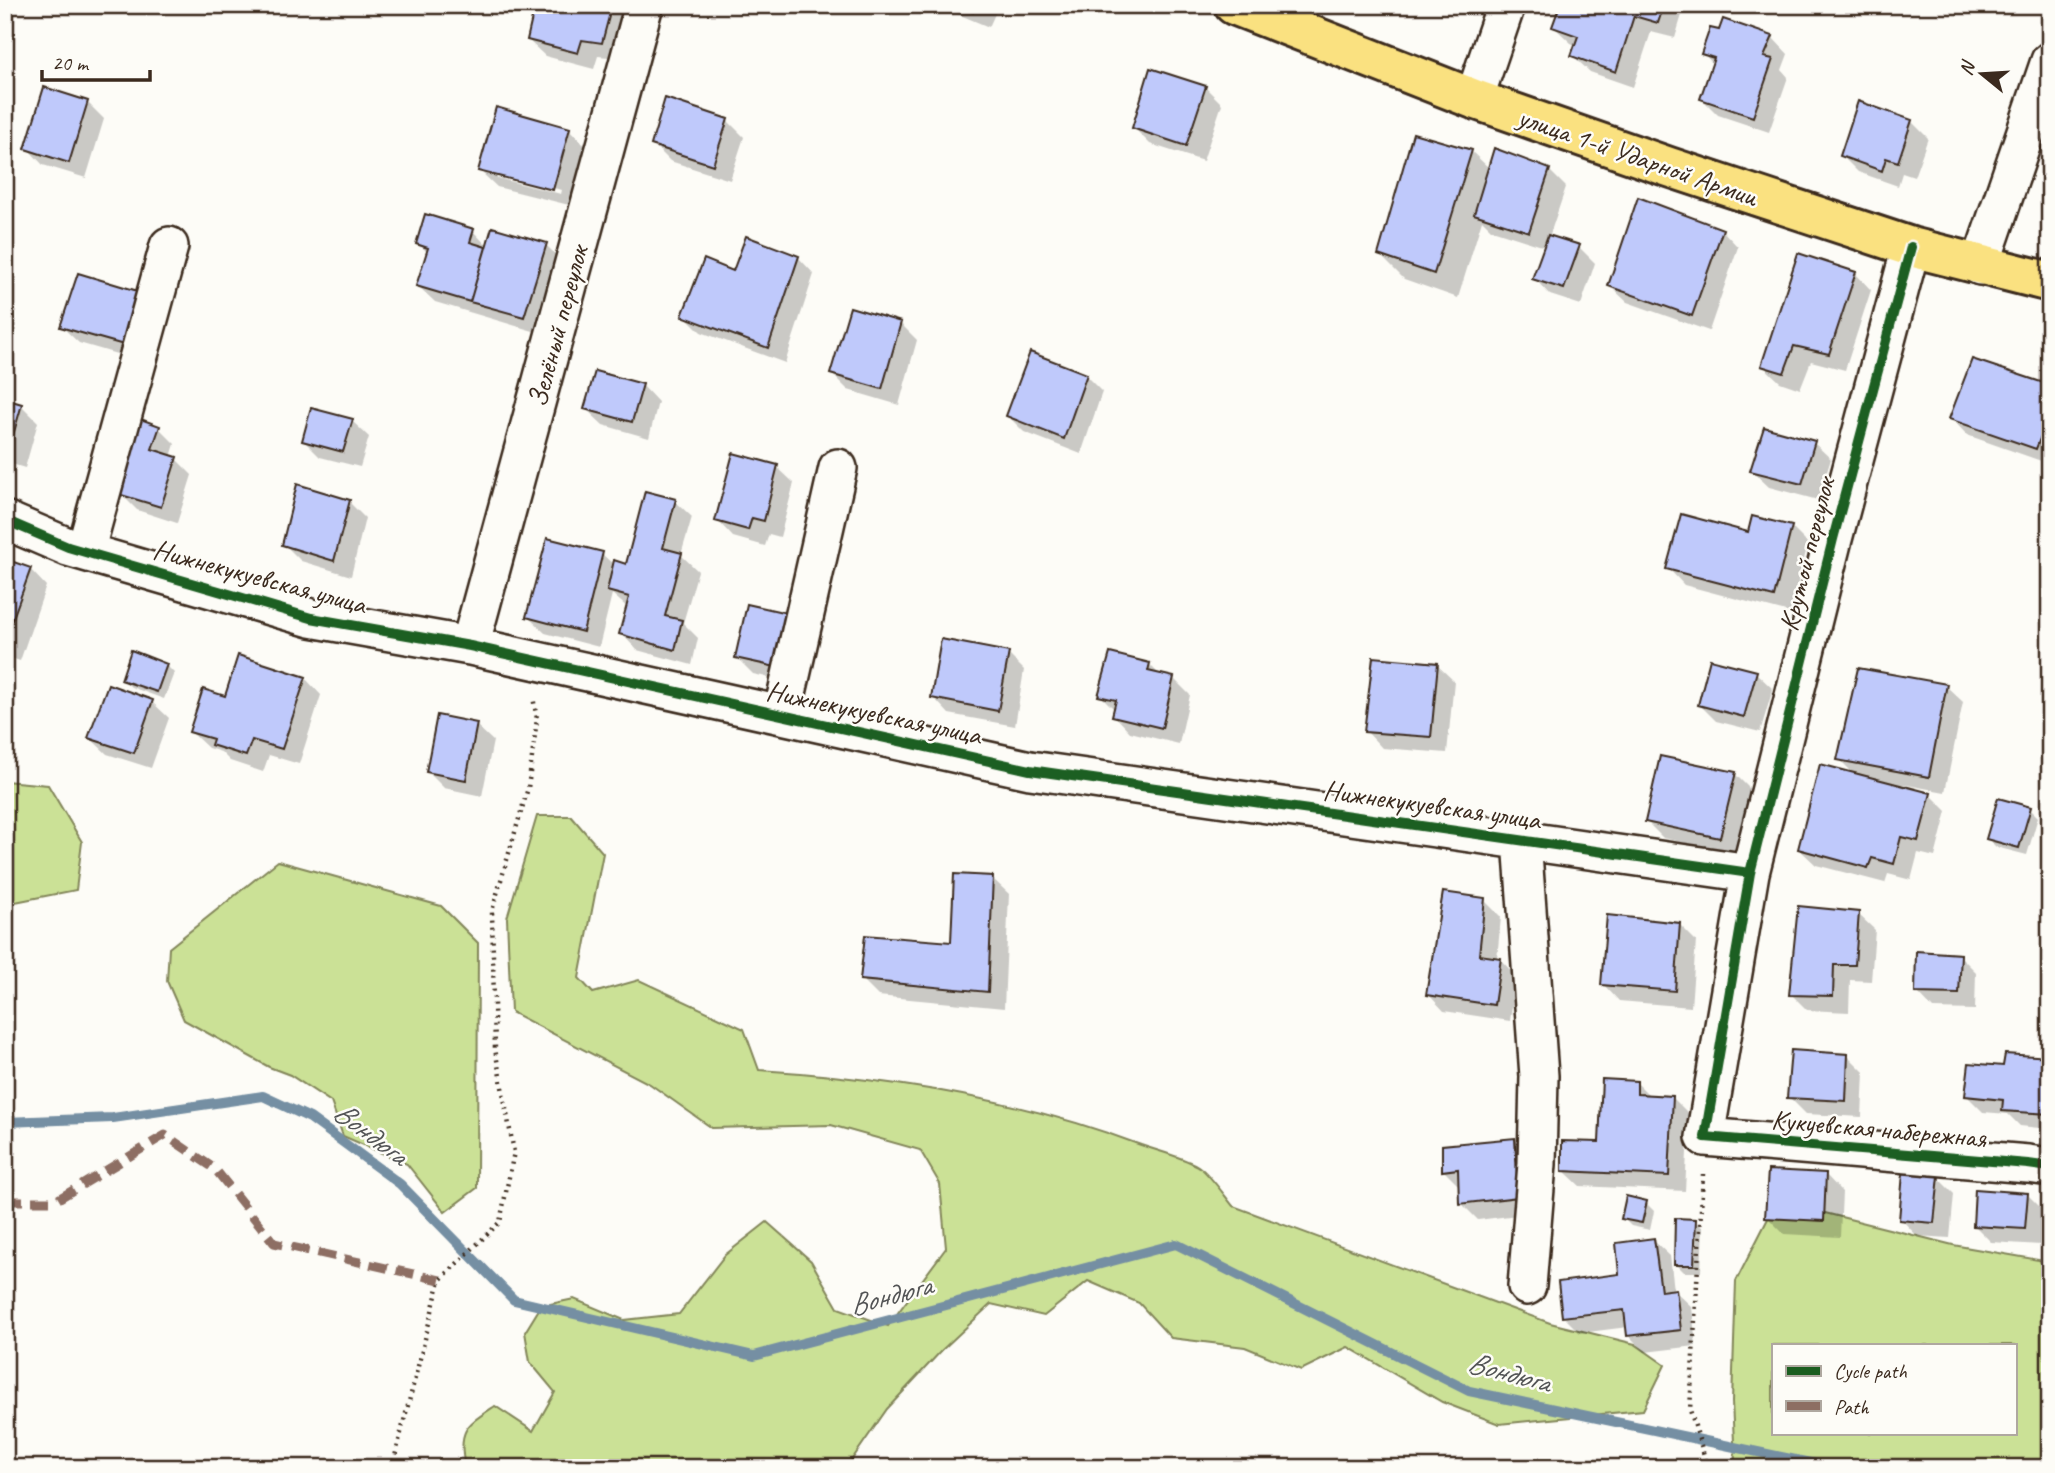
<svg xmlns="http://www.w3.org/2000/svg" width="2055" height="1473" font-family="Caveat,sans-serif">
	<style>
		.green { fill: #cbe196; stroke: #83865a; stroke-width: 2; fill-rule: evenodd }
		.shadow { fill: #0003; fill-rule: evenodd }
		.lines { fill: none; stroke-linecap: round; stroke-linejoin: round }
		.stream { stroke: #758fa3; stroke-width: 10 }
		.building { fill: #bfc9fb; stroke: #3b2a1e; stroke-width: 2 }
		.minor-casing { stroke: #3b2a1e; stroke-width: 42 }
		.major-casing { stroke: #3b2a1e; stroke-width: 44 }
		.path { stroke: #3b2a1e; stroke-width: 4.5; stroke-dasharray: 2 5; stroke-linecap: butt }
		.minor { stroke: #fdfcf7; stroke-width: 37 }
		.major { stroke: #fae180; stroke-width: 38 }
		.quiet { stroke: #8d6e63; stroke-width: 9; stroke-dasharray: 18 9; stroke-linecap: butt }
		.cycleway-casing { stroke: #fdfcf7; stroke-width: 15 }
		.cycleway { stroke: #1b5e20; stroke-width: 10 }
		.labels { text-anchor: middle; stroke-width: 5; stroke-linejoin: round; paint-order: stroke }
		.street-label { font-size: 28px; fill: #3b2a1e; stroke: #fdfcf7 }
		.water-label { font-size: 30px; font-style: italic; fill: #535455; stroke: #fdfcf7 }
	</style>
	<rect width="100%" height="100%" fill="#fdfcf7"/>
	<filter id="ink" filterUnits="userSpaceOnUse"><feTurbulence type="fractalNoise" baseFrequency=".0143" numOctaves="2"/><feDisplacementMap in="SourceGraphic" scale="14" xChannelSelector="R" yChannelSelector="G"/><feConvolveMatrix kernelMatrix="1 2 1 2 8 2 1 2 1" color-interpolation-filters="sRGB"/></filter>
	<g filter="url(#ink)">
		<path class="green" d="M5,781L48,785L82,842L76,890L5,904Z
			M537,816H571L603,853L579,978L593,993L639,980L744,1029L759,1070C887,1078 1018,1098 1138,1144C1157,1151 1180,1156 1198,1166C1209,1173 1224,1195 1233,1206L1550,1323L1635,1344L1665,1365L1643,1410L1499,1424L1442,1402L1348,1347L1301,1370L1245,1347L1171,1338L1139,1303L1088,1281L1044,1316L991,1304L942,1350L887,1409L846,1468H465C458,1429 465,1426 495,1406L533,1431L555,1392L530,1362L525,1332L541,1306L574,1299L624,1320L679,1314L725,1255L767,1222L811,1261L838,1308L888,1326L946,1248L940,1184L920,1150L831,1125L712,1128L650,1084L511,1012L507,918Z
			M278,861L441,906L478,943L477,1188L445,1212L407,1164L343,1136L331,1102L290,1075L269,1067L184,1020L167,981L169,948Z
			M1777,1201L1953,1245L2050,1262V1468H1739L1735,1462L1732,1402L1736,1281ZM1773,1345H2015V1433H1773Z"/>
		<path class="shadow" d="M537,5H632L619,58L598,56L594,69L545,56L528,40Z
			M936,5H999L989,27Z
			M1561,5H1685L1675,38L1651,32L1633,87L1590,72L1573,56L1577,46L1571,43L1554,27Z
			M1791,5H1817L1815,13Z
			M1772,37L1788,54L1782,70L1788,77L1769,132L1718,115L1702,99L1713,64L1703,53Z
			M1205,87L1222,104L1203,161L1150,144L1134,128Z
			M87,102L104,119L86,178L43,165L27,148Z
			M727,120L744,137L730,180L670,161L653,144Z
			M1911,121L1928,138L1914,177L1902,173L1898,186L1858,172L1842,156Z
			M569,129L585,146L569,205L497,187L480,171ZM497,174L562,190L561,194L497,178Z
			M1496,150L1550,171L1566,187L1549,237L1579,247L1595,263L1581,305L1550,295L1534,278L1545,247L1492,230L1482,220L1458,298L1404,279L1380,255L1471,151L1490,169Z
			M1722,230L1738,247L1709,331L1627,302L1610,286Z
			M473,231L488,247L546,245L562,261L540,333L435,302L418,286L428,253L418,243Z
			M798,257L814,274L785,363L701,332L684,315L734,273Z
			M5,270L16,280L5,309Z
			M1855,273L1871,290L1845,370L1811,361L1800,389L1780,382L1763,366Z
			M140,293L141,361L79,343L62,327Z
			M900,323L917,340L899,405L848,390L832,374Z
			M1086,376L1102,392L1081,454L1024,432L1008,416Z
			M642,385L658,402L649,438L603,425L586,409Z
			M2050,387V464L1967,435L1951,418Z
			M5,401L21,405L38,422L25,468L5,462Z
			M352,421L369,437L360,467L320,457L304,441Z
			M159,428L175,444L171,457L176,459L192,475L177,523L137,510L120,493Z
			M1814,443L1831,459L1818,500L1769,487L1752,471Z
			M777,467L794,483L780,537L769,534L765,546L733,537L717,520Z
			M675,501L692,517L681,555L698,571L683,623L698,638L692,665L637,650L621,633L628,608L612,594L599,647L545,633L528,617L602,554L615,566H628Z
			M349,502L365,518L351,576L301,561L284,544Z
			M1791,527L1808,544L1790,613L1684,585L1668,568L1749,534Z
			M5,561L30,569L46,586L20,661L5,656Z
			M748,606L801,685L753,674L737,658Z
			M1008,654L1024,670L1015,726L949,714L933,697Z
			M1149,664L1161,676L1173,678L1190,695L1179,744L1130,732L1114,715L1115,710L1100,695Z
			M166,665L174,673L164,699L131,687L123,680Z
			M1437,665L1454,681L1447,753L1382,748L1366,731Z
			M1756,673L1773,689L1760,732L1716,721L1700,705Z
			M305,678L321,695L299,764L269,755L263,772L230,761L221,752L208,748L191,732L226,698Z
			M1946,686L1963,702L1945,792L1902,784L1901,787L1930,794L1947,811L1935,857L1918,853L1911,880L1888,874L1885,883L1816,865L1799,849L1855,775L1839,759Z
			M152,702L169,718L151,768L107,754L90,738Z
			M476,725L493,741L482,796L444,788L428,772Z
			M1735,774L1751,790L1736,854L1663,838L1647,822Z
			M2030,809L2038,817L2027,855L1996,847L1988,839Z
			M992,878L1009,894L1004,1008L878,996L862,980L953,944Z
			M1484,900L1501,917L1497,959H1500L1516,976L1510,1021L1444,1011L1428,994Z
			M1858,914L1875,930L1871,981L1850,980L1849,1012L1807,1010L1791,994Z
			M1680,925L1696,941L1691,1007L1619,1001L1603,984Z
			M1960,956L1976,972L1975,1010L1933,1009L1917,992Z
			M1847,1055L1864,1072L1862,1117L1806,1114L1789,1097Z
			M2050,1059V1129L2020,1126L2008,1114L1983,1112L1966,1095L2004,1068Z
			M1637,1083L1650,1096L1672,1097L1689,1114L1685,1191L1580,1186L1563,1170L1600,1144Z
			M1515,1140L1531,1156L1533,1213L1478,1220L1461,1203L1460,1187L1444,1171Z
			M1826,1175L1842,1192L1840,1237L1784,1234L1767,1217Z
			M1938,1178L1954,1194L1950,1238L1917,1236L1901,1219Z
			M2027,1194L2044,1211L2041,1245L1991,1242L1974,1225Z
			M1646,1203L1654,1211L1650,1230L1631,1226L1623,1218Z
			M1695,1221L1703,1228L1701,1272H1684L1676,1264Z
			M1653,1240L1670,1256L1674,1290L1692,1307L1696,1346L1645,1352L1629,1336L1628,1327L1580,1333L1564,1317L1621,1276Z"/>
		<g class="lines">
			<path class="stream" d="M5,1122L113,1118L263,1096L310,1118L400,1184L514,1300L754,1356L1176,1244L1469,1391L1815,1464L1822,1468"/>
		</g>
		<path class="building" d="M535,5H612L602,43L582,40L578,53L527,40Z
			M956,5H976L973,12Z
			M1560,5H1664L1658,23L1634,16L1616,72L1571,56L1578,36L1552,27Z
			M1723,19L1773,36L1764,57L1773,59L1753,117L1700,99L1714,58L1701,54L1710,28L1719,30Z
			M1150,68L1206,86L1186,146L1132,128Z
			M44,87L88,101L69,163L25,149Z
			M665,98L728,119L713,165L651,145Z
			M1858,101L1912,120L1898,162L1886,158L1882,171L1840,156Z
			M496,107L570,128L553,190L478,171Z
			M1413,133L1472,150L1434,274L1378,255Z
			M1494,148L1550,169L1529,232L1474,214Z
			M1638,197L1723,229L1692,316L1608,286Z
			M425,214L474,229L470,242L486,247L470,302L416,286L428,248L416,244Z
			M492,227L547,243L524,317L470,302Z
			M1548,235L1580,245L1564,289L1532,279Z
			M746,236L799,256L768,348L682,316L704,259L733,271Z
			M1798,253L1856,272L1829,354L1794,346L1784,373L1761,366Z
			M78,273L141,292L124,345L60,327Z
			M850,307L901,322L882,389L830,374Z
			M1030,352L1087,374L1064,439L1006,416Z
			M1972,359L2050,385V412L2036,449L1949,419Z
			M595,371L643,384L632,422L584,409Z
			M5,399L22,404L8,453L5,452Z
			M311,408L353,419L343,452L302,441Z
			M135,417L160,426L152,449L177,457L161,507L118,494Z
			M1764,427L1815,441L1802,484L1750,471Z
			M733,453L778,465L764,521L752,518L748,530L715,521Z
			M297,484L350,500L334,561L282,545Z
			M645,491L676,499L663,548L682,553L665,616L682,620L675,650L619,634L629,597L607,591L614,560L626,564Z
			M1681,514L1748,532L1752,516L1792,526L1774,597L1666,569Z
			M547,538L603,552L583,632L526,617Z
			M5,559L31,568L5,640Z
			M747,604L796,615L785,669L735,658Z
			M941,639L1009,652L998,711L931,698Z
			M131,650L167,664L157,692L121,680Z
			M1110,653L1150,663L1148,671L1174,677L1162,728L1112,716L1116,700L1098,696Z
			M238,655L306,677L282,749L252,740L246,756L211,745L213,739L189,732L203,689L225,696Z
			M1373,657L1438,663L1431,737L1364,732Z
			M1710,659L1757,671L1744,717L1698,705Z
			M1858,668L1947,684L1929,777L1837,760Z
			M108,684L153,700L134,753L88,738Z
			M437,715L477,723L466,780L426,772Z
			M1660,756L1736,772L1720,838L1645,822Z
			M1820,764L1931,793L1918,841L1901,837L1894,864L1872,858L1868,868L1798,849Z
			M1998,798L2031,807L2019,848L1986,839Z
			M954,874L993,876L988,992L860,980L865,935L951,942Z
			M1443,892L1485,898L1479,955L1501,958L1494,1005L1426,995Z
			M1798,906L1859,912L1855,965H1834L1833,996L1789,995Z
			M1607,915L1680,923L1675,991L1601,985Z
			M1916,951L1961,954L1959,994L1915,993Z
			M1791,1050L1848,1054L1846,1101L1787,1098Z
			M2005,1054L2050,1057V1114L2002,1111L2003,1100L1965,1096L1969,1063L2003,1066Z
			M1602,1079L1637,1081V1094L1673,1096L1669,1176L1562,1171V1141L1599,1142Z
			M1515,1138L1518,1197L1459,1204L1458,1169L1442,1171V1145Z
			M1768,1170L1826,1173L1824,1221L1765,1218Z
			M1903,1173L1939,1176L1934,1223L1899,1220Z
			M1975,1189L2028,1193L2025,1229L1973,1226Z
			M1626,1196L1647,1201L1642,1223L1621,1219Z
			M1675,1218L1696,1219L1694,1265H1674Z
			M1654,1238L1661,1291L1676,1289L1681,1330L1627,1336L1624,1310L1562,1317L1558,1282L1619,1274L1616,1243Z"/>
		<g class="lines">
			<g class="minor-casing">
				<path id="minor" d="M1474,99L1506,5
					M1911,247L1833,539L1750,873L1705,1137L2028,1164L2050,1167
					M1980,266L2050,61
					M5,520L68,547L311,618L470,646L1030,770L1750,873
					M85,552L169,246
					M470,646L644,5
					M782,715L838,468
					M1522,840L1539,1076L1537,1164L1527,1286"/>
			</g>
			<g class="major-casing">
				<path id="major" d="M1234,5L1474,99L1669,167L1911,247L2050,282"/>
			</g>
			<path class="path" d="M1703,1174L1690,1410L1708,1468
				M392,1468L440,1280L500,1222L514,1152L495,1049L492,911L528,788L537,719L533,697"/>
			<use href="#minor" class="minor"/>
			<use href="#major" class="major"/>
			<path class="quiet" d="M5,1201H55L165,1135L215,1169L274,1243L440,1280"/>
			<g class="cycleway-casing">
				<path id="cycleway" d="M1911,247L1833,539L1750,873L1705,1137L2028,1164L2050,1167
					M5,520L68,547L311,618L470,646L1030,770L1750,873"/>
			</g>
			<use href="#cycleway" class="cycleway"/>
		</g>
	</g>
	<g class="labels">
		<g class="street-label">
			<text transform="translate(1638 156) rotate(19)" y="10">улица 1-й Ударной Армии</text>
			<text transform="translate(557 326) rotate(-75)" y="10">Зелёный переулок</text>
			<text transform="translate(1806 554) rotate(-76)" y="10">Крутой переулок</text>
			<text transform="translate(260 576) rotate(15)" y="10">Нижнекукуевская улица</text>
			<text transform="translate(874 712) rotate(12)" y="10">Нижнекукуевская улица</text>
			<text transform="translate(1432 804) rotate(8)" y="10">Нижнекукуевская улица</text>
			<text transform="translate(1879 1128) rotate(5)" y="10">Кукуевская набережная</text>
		</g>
		<g class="water-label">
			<text transform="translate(371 1133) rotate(37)" y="10">Вондюга</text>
			<text transform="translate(890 1295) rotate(-15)" y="10">Вондюга</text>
			<text transform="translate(1509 1372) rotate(15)" y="10">Вондюга</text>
		</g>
	</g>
	<rect width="2055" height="1473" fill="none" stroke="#fdfcf7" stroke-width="28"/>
	<rect x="14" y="14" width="2027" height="1445" fill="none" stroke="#3b2a1e" stroke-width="2.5" filter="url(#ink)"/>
	<rect x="1772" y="1344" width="245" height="91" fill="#fdfcf7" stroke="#afa8a0" stroke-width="2"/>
	<rect x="1786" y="1366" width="35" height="10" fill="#1b5e20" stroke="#afa8a0" stroke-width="2"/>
	<text x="1834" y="1378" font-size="21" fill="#3b2a1e">Cycle path</text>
	<rect x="1786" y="1401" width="35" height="10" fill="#8d6e63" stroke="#afa8a0" stroke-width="2"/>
	<text x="1834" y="1414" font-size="21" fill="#3b2a1e">Path</text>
	<g transform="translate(1982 74) rotate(288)" stroke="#fdfcf7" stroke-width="5" paint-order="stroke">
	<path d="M0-5L12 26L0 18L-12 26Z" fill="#3b2a1e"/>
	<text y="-10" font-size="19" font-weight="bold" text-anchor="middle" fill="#3b2a1e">N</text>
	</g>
	<path d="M42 70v10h108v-10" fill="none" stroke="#3b2a1e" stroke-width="3.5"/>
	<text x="52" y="70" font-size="21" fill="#3b2a1e" stroke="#fdfcf7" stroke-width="5" paint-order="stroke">20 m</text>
</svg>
